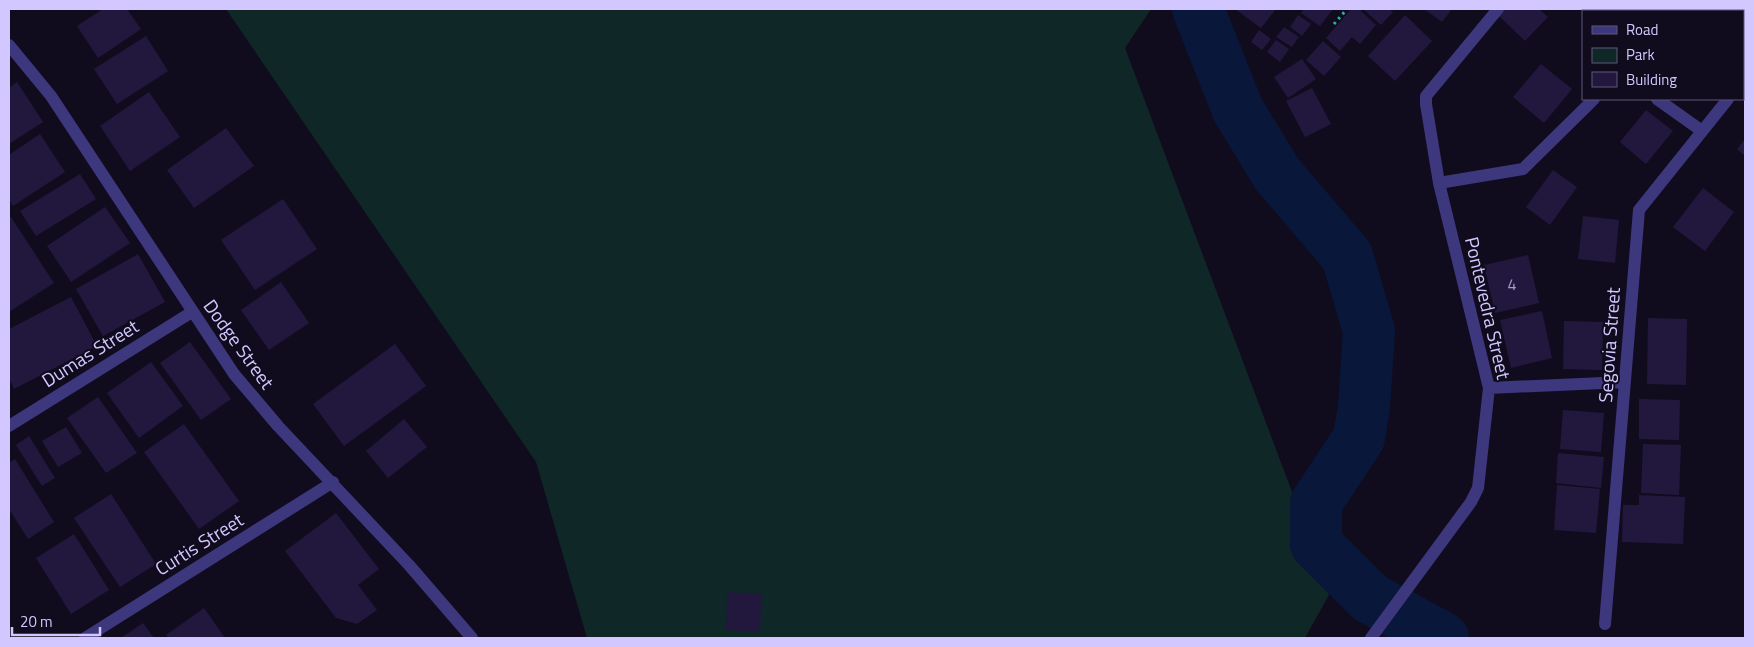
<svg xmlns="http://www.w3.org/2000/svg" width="1754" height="647" font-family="'Titillium Web',sans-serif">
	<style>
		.green { fill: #0f2727 }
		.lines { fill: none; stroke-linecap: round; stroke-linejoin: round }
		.river { stroke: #09173a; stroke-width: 52 }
		.building { fill: #22183e }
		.path { stroke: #2daeae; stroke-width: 3; stroke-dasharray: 2.5 4; stroke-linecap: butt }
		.minor { stroke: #3d377d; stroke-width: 12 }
		.labels { text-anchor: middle; stroke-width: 4; stroke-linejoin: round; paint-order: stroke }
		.number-label { font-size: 16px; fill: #a69ccf }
		.street-label { font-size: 19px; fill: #d2c8ff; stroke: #100c1e }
	</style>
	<rect width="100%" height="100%" fill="#100c1e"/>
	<path class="green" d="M226,9H1151L1125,48L1330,593L1305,638H587L536,462Z"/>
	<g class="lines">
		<path class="river" d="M1198,9L1238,110L1277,174L1347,256L1369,331L1364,407L1359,438L1316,503V544L1370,598L1443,638"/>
	</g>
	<path class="building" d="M103,9H127L141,29L98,58L77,26Z
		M1235,9H1276L1261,28Z
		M1304,9H1333L1320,26L1301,13Z
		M1351,9H1359L1376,25L1360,44L1352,37L1340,51L1326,38Z
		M1363,9H1389L1393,12L1381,25Z
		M1424,9H1452L1442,22Z
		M1500,9H1539L1548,17L1525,41L1496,13Z
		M1298,15L1311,24L1302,36L1290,27Z
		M1405,15L1432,41L1395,81L1368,56Z
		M1284,27L1299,37L1292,47L1276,37Z
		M1259,30L1271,39L1262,50L1251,42Z
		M146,36L168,71L117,104L94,69Z
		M1276,40L1289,49L1280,62L1267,52Z
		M1323,41L1341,57L1324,76L1306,60Z
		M1302,59L1316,79L1288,98L1274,77Z
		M1541,64L1572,89L1544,123L1513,97Z
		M17,82L43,122L9,144V88Z
		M1312,88L1331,124L1305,137L1286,101Z
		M149,92L180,137L130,171L100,126Z
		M1646,110L1673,131L1646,164L1620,142Z
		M226,128L254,166L194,208L167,170Z
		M40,134L65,172L13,206L9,199V155Z
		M1745,139V156L1737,149Z
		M1553,170L1577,187L1550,225L1526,207Z
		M80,174L96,199L36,236L20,211Z
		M1703,188L1734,212L1705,251L1673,227Z
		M283,199L317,249L255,290L221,240Z
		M105,207L130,243L71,282L47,246Z
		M1583,216L1619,220L1615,263L1578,259Z
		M11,217L54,283L9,312V218Z
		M138,254L165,302L103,336L76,289Z
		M1528,255L1539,303L1495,313L1484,265Z
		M281,282L309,323L269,350L241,310Z
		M71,297L97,346L14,389L9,378V329Z
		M1542,311L1552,358L1511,368L1500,320Z
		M1648,318L1687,319L1686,385L1647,384Z
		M1564,321L1603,322L1602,370L1563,369Z
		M190,342L231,399L201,420L160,363Z
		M395,344L426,386L344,446L313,404Z
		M151,362L183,406L139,438L107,393Z
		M98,397L137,453L106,473L67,418Z
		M1639,399L1680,400L1679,440L1639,439Z
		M1563,410L1604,413L1601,452L1560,449Z
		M404,419L427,447L388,478L366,451Z
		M184,424L239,501L199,529L144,452Z
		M66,427L82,453L58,467L42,441Z
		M29,436L55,478L42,486L16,445Z
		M1643,444L1681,445L1679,495L1641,493Z
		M1558,453L1604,457L1601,488L1556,483Z
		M15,459L54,522L28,539L9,509V463Z
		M1557,485L1600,489L1596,533L1554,530Z
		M111,494L156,564L120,587L74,518Z
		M1639,495L1685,497L1683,544L1622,542L1623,505H1639Z
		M336,513L379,569L358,585L377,610L357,624L336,618L285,551Z
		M74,534L109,590L71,614L36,558Z
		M727,592L762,594L760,632L726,630Z
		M204,608L225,638H169L166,635Z
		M143,623L154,638H121Z"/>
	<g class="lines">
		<path class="path" d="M1334,24L1347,9"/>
		<path class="minor" d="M1744,9L1745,10
			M9,45L51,96L234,374L278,426L409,565L472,638
			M1743,82L1745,79
			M1657,99L1702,131
			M1439,183L1523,169L1594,99
			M1489,388L1625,382
			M9,426L192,312
			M1605,624L1639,210L1728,99
			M85,638L333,482
			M1371,638L1471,502L1478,488L1489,388L1439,183L1426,104V96L1498,9"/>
	</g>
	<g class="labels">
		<g class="number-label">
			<text x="1512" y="290">4</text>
		</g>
		<g class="street-label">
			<text transform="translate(1488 308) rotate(77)" y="7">Pontevedra Street</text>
			<text transform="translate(239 344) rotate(54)" y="7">Dodge Street</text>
			<text transform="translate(1609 345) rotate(-86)" y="7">Segovia Street</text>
			<text transform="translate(90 353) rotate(-32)" y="7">Dumas Street</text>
			<text transform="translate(199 544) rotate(-32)" y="7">Curtis Street</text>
		</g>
	</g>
	<rect width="1754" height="647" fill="none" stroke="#d2c8ff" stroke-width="20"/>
	<rect x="1582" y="10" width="162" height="90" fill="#100c1e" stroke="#5e5778"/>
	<rect x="1592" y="26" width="25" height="8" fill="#3d377d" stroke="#5e5778"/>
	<text x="1626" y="35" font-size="15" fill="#d2c8ff">Road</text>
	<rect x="1592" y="48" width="25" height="15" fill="#0f2727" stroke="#5e5778"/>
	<text x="1626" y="60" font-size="15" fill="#d2c8ff">Park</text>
	<rect x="1592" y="72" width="25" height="15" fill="#22183e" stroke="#5e5778"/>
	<text x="1626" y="85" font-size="15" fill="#d2c8ff">Building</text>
	<path d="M12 627v8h88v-8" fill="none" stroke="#d2c8ff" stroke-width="2.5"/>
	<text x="20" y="627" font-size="15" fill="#d2c8ff" stroke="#100c1e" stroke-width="4" paint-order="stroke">20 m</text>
</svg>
